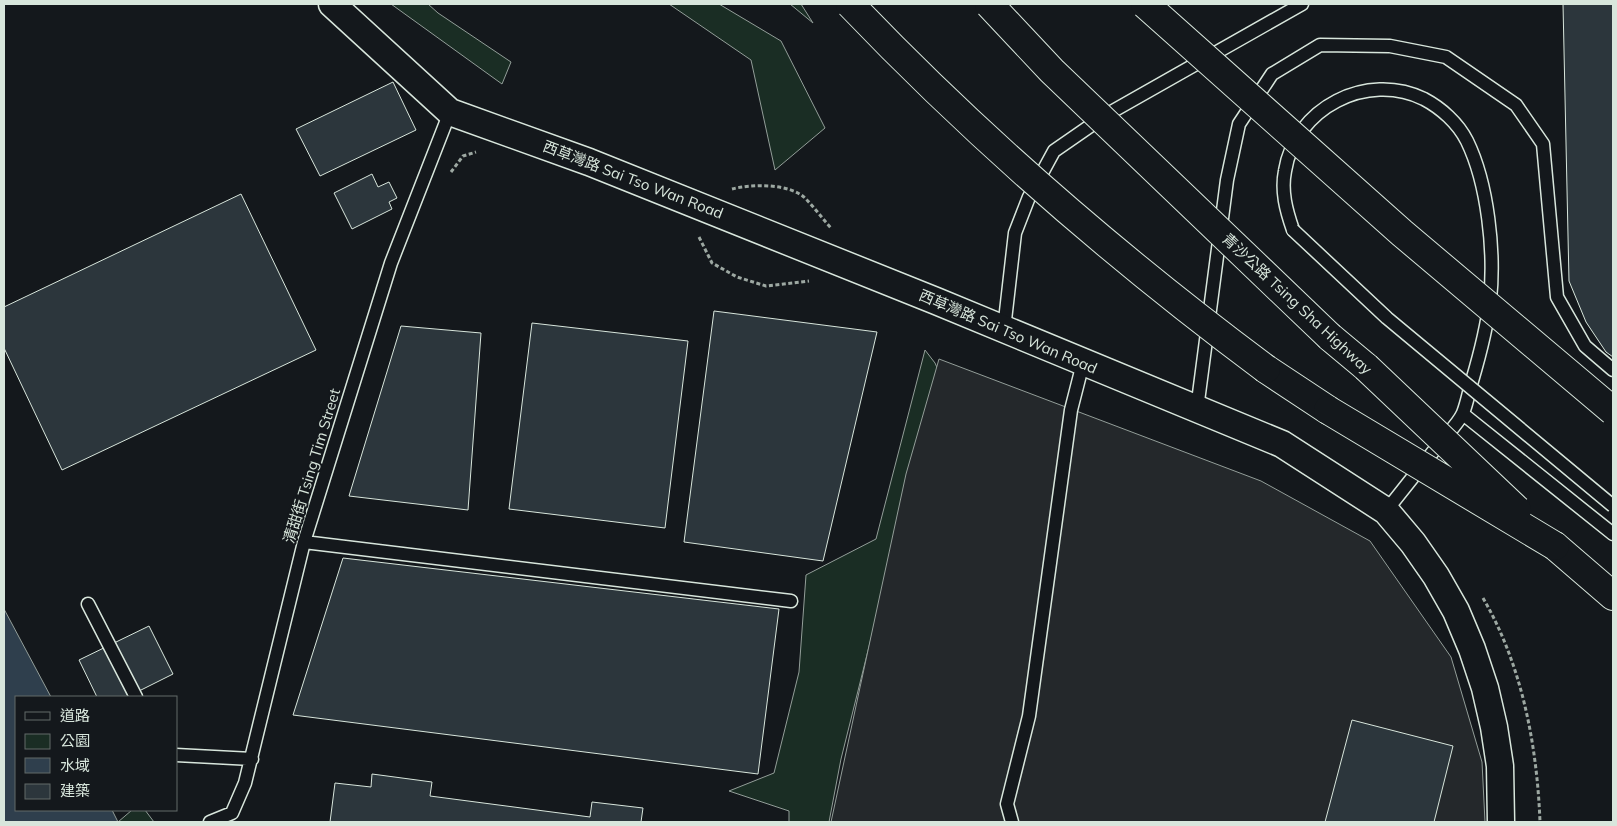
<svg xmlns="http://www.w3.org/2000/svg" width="1617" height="826" font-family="Mulish,'Noto Sans TC',sans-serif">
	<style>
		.green { fill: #1a2d24; stroke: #939e99 }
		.parking { fill: #24282b; stroke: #939e99 }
		.water { fill: #2f3f4d; stroke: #939e99 }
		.building { fill: #2c363c; stroke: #d8e6dc }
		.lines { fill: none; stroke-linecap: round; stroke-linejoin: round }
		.service-casing { stroke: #d8e6dc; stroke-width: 15 }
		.minor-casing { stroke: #d8e6dc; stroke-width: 29 }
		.motorway-casing { stroke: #d8e6dc; stroke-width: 30 }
		.path { stroke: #9da8a2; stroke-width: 3; stroke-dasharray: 4 2.5; stroke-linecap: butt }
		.service { stroke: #14181c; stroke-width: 12 }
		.minor { stroke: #14181c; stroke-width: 26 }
		.motorway { stroke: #14181c; stroke-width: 28 }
		.service-bridge-casing { stroke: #d8e6dc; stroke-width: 15; stroke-linecap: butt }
		.motorway-bridge-casing { stroke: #d8e6dc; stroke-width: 30; stroke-linecap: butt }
		.service-bridge { stroke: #14181c; stroke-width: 12 }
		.motorway-bridge { stroke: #14181c; stroke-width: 28 }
		.labels { text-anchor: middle; stroke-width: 4; stroke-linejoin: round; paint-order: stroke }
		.street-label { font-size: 15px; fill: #d8e6dc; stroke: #14181c }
	</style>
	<rect width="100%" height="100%" fill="#14181c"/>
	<path class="green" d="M391,4H428L438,13L511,62L502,84Z
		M669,4H719L781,41L825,128L775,170L751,60Z
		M790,4H801L813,23Z
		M925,350L935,363L938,370L841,759L829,822H789V811L729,791L774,773L799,672L806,575L876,539Z
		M132,810H145L154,822H118Z"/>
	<path class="parking" d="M939,359L1261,481L1370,541L1451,657L1482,762L1485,822H831L906,474Z"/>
	<path class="water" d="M4,609L51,697H16V810H112L118,822H4Z"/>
	<path class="building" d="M1563,4H1613V357L1606,352L1586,322L1569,281Z
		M393,82L416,130L320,176L296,129Z
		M372,174L378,187L389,182L397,198L389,202L392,209L352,229L334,193Z
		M241,194L316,350L62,470L4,348V307Z
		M714,311L877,332L823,561L684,542Z
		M532,323L688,341L665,528L509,509Z
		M401,326L481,333L468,510L349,496Z
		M343,558L779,609L758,774L293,715Z
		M149,626L173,674L127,697H97L79,660Z
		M1352,720L1453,746L1434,822H1325Z
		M372,774L432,782L430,796L590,817L592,802L643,808L641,822H330L335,783L371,787Z"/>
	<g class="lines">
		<g class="service-casing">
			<path id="service" d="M1293,230C1286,210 1281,191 1285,171C1295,108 1367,71 1424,99C1441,108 1458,123 1467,141C1488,184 1495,252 1490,300C1487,328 1480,354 1472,381C1469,391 1467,403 1463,413C1458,424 1447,434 1440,443C1422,466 1404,488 1386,511
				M1004,329L1015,233L1029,197L1054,151L1106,115L1302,4
				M1197,409L1227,180L1239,124L1272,74L1320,45L1390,46L1446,57L1516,105L1543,144L1557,297L1585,346L1613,370
				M1463,414L1613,534
				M304,542L791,601
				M88,604L136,697
				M176,755L252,759
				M210,822L232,813L245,783L304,542L391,263L450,112
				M1012,822L1007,804L1029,716L1071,410L1083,363"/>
		</g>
		<g class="minor-casing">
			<path id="minor" d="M332,4L450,112L589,162L936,301L1282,444L1386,511L1413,543L1436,576L1456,611L1472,649L1485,688L1494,727L1500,766L1501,822"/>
		</g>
		<g class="motorway-casing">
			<path id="motorway" d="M1330,337L1366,367
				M1266,369L1328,410
				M1555,546L1613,596"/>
		</g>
		<path class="path" d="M451,172L463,156L476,152
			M732,189C751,184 789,183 805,198C814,207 822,218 831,228
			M699,237L712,263L737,277L766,286L809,281
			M1483,598C1522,665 1537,745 1540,822"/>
		<use href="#service" class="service"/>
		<use href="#minor" class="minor"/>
		<use href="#motorway" class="motorway"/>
		<g class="service-bridge-casing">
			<path id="service-bridge" d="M1293,230L1387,318L1613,506"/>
		</g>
		<g class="motorway-bridge-casing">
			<path id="motorway-bridge" d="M850,4C978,138 1117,258 1266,369
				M989,4L1052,71L1330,337
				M1145,4L1402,233L1613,411
				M1366,367L1517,510
				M1328,410L1555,546"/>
		</g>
		<use href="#service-bridge" class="service-bridge"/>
		<use href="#motorway-bridge" class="motorway-bridge"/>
	</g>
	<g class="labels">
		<g class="street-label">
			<text transform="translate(633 180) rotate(21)" y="5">西草灣路 Sai Tso Wan Road</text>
			<text transform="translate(1297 304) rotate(43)" y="5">青沙公路 Tsing Sha Highway</text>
			<text transform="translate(1008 332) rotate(23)" y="5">西草灣路 Sai Tso Wan Road</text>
			<text transform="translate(312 466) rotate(-73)" y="5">清甜街 Tsing Tim Street</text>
		</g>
	</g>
	<rect width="1617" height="826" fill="none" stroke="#d8e6dc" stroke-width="10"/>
	<rect x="15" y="696" width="162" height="115" fill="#14181c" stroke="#626a69"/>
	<rect x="25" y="712" width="25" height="8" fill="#14181c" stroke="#626a69"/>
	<text x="60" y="721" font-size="15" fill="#d8e6dc">道路</text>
	<rect x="25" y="734" width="25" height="15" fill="#1a2d24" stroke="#626a69"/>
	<text x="60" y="746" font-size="15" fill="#d8e6dc">公園</text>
	<rect x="25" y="758" width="25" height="15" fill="#2f3f4d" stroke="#626a69"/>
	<text x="60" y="771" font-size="15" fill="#d8e6dc">水域</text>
	<rect x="25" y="784" width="25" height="15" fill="#2c363c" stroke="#626a69"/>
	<text x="60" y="796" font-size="15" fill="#d8e6dc">建築</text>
</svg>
